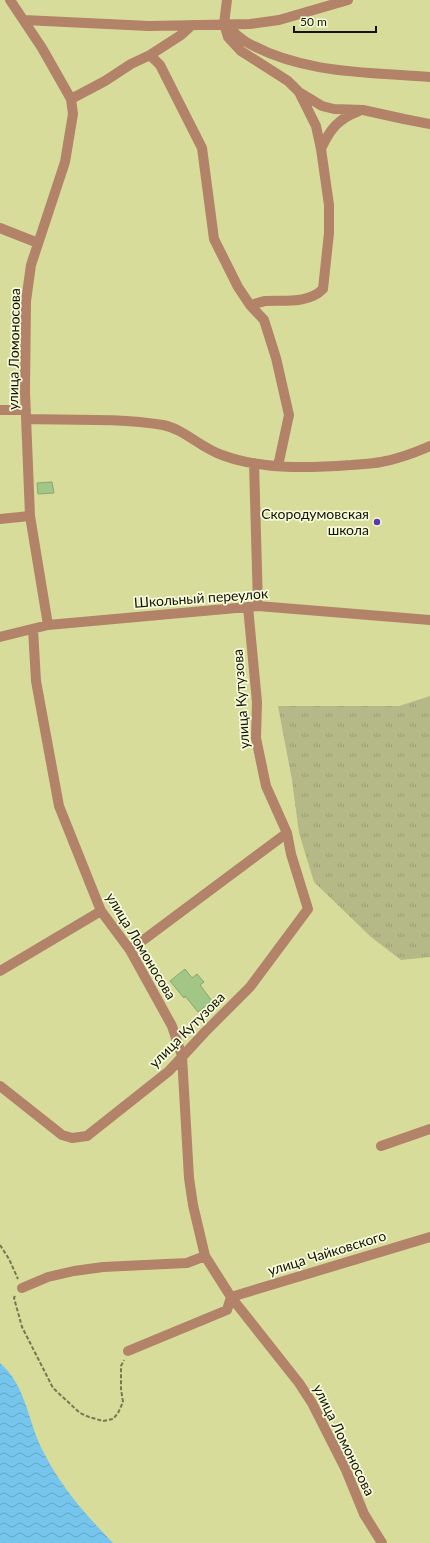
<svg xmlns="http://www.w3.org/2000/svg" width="430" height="1543" font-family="Lato,sans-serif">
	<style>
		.grass { fill: url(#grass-tufts) }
		.water { fill: url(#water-waves) }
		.building { fill: #a2c685; stroke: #89a770 }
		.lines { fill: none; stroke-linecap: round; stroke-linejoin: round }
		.path { stroke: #76794e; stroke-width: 2; stroke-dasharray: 4 2; stroke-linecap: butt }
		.minor { stroke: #b28368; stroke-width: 10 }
		.poi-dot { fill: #5c37af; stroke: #f7fada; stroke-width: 1.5 }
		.labels { text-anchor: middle; stroke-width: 3.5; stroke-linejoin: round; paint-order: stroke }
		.street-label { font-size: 14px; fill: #131400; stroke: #f7fada }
		.poi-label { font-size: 14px; fill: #131400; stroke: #f7fada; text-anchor: end }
	</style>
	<defs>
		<pattern id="grass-tufts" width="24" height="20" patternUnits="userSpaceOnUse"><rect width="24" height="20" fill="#b5b987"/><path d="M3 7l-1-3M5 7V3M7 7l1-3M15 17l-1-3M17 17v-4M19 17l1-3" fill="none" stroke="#9b9e73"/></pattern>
		<pattern id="water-waves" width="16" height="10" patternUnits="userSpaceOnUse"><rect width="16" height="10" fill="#76c5ec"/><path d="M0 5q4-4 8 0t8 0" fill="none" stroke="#65a8c9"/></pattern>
	</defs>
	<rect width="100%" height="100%" fill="#d7dc9b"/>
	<path class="grass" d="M430,696V957L401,960L371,937L314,882L299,833L292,780L278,706H399Z"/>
	<path class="water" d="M0,1363C27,1386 28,1424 44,1453C61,1487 86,1515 113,1543H0Z"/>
	<path class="building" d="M52,482L54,493L38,494L37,483Z
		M185,969L192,978L197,974L204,982L200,985L212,1001L198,1012L185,996L184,998L170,981Z"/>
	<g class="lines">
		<path class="path" d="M0,1245L9,1259L18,1279
			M15,1296L14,1298L22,1327L53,1388L80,1413L89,1417L103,1421L113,1419L118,1413L123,1402L121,1389V1366L124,1360"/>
		<path class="minor" d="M10,0L42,48L71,99L73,114L65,162L31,265L26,301L25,392L30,516L48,625
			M227,0L224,24L228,37L241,51L288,81L299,92L316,126L321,149L329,205V233L323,289C308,304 285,300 265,301C260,302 255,304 250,305
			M24,20L149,26L250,24L279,20L348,0
			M224,24C232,30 239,38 248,43C303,74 368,72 430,77
			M150,55L160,65L202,148L214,239L238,287L250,305L264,320L276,358L289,415L278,466
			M299,92L322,106L334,109L363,110L404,119L430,124
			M71,99L105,81L131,64L150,55L181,35L192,25
			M321,149C330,129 338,119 359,111
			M0,228L38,243
			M0,410H26
			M26,419C70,420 120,418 163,425C184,429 201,448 222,455C262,470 309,468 351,465C361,464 371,464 381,462C398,459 414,453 430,446
			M254,463L258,606
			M0,519L30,516
			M33,629L36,681L59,806L101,911L130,950L172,1026L182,1056L189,1178L193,1205L205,1256L231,1297L299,1383L312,1403L346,1470L364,1514L382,1543
			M0,637L48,625L258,606L430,620
			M130,950L287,833
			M0,971L101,911
			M0,1086L62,1135L72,1138L87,1136L169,1071L205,1032L250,987L308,909L291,854L287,833L266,786L256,738L257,702L248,607
			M381,1146L430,1129
			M22,1288L48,1277L74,1271L103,1267L187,1263L205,1256
			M128,1351L227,1310L231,1297L430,1237"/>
	</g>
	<circle class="poi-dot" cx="377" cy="522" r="4"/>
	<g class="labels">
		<g class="street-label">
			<text transform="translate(14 349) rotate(-89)" y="5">улица Ломоносова</text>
			<text transform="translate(201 598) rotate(-4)" y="5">Школьный переулок</text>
			<text transform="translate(241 699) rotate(-94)" y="5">улица Кутузова</text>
			<text transform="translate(141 946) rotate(59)" y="5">улица Ломоносова</text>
			<text transform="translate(187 1030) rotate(-45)" y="5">улица Кутузова</text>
			<text transform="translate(327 1253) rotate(-17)" y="5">улица Чайковского</text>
			<text transform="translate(344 1440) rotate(64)" y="5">улица Ломоносова</text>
		</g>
		<g class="poi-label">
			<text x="369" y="519">Скородумовская<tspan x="369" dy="16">школа</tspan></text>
		</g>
	</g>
	<path d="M294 26v6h82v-6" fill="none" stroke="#131400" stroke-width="2"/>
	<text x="300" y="26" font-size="12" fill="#131400" stroke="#f7fada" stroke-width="3" paint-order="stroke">50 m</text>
</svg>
